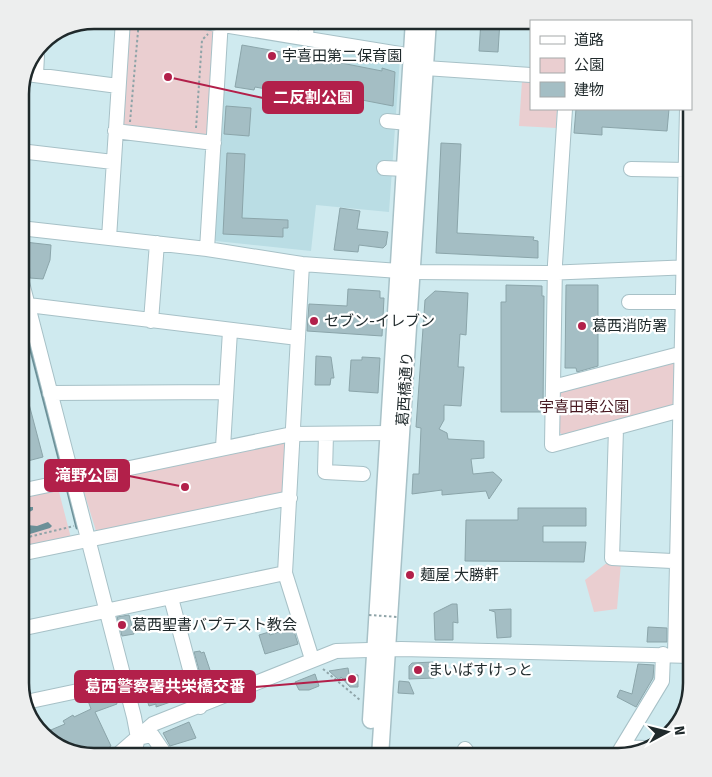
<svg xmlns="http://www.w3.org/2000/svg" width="712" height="777" font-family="'Fira Sans','Noto Sans JP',sans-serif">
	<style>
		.built { fill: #badde4 }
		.green { fill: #eaced0 }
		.water { fill: #6b9098 }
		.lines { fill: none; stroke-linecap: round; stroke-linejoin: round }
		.stream { stroke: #6b9098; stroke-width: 3 }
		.building { fill: #a4bec4; stroke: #8ba5aa }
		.minor-casing { stroke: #a7c1c7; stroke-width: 16 }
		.major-casing { stroke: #a7c1c7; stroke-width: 19 }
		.path { stroke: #8fa4a8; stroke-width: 2; stroke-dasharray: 2.5 2.5; stroke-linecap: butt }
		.minor { stroke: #fff; stroke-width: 14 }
		.major { stroke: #fff; stroke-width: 16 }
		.path-bridge { stroke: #8fa4a8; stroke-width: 2; stroke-dasharray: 2.5 2.5; stroke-linecap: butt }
		.poi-dot { fill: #b2204a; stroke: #fff; stroke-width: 2 }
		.labels { text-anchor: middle; stroke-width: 4.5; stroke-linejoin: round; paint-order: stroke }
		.poi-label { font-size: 15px; fill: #1f292b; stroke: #fff; text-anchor: start }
		.street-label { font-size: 15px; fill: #1f292b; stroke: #fff }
		.park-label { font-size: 15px; fill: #471921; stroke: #fff }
		.rim { fill: none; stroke: #1f292b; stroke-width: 2.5 }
		.leader { fill: none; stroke: #b2204a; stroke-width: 2 }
		.callout-dot { fill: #b2204a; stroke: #fff; stroke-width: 2 }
		.callout { fill: #b2204a; stroke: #b2204a; stroke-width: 2 }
		.callout-label { font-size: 16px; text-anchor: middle; font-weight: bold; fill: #fff }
	</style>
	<rect width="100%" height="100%" fill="#cfeaef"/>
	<path class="built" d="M310,45L400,58L389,212L316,205L311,251L216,241L213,236L222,91L304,103Z"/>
	<path class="green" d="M127,20H169L212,26L215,30L208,134L205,137L123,127L120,124Z
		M522,81L531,82V109H557L556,128L519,126Z
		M692,358V403L565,437L558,431L557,388Z
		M280,437L289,443L286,491L282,495L97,534L83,489L84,484Z
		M58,488L71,538L20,549V496Z
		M608,562L621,563L617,609L594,612L585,580Z"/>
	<path class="water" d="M27,507H33V510L24,515L27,525L37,526L48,522L52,526L50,528L20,537V511Z"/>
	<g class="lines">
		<path class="stream" d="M21,312L63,474
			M67,488L77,528"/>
	</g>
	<path class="building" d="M481,20H500L498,52L479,51Z
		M242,45L298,55L299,51L309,53L308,60L325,63L326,60L382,71V68L395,72L393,106L362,100L361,106L255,87L254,90L235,87Z
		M226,106L251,108L249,136L224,134Z
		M576,109H669L667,131L602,127V135L574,133Z
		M441,143L461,144L457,233L534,237L533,240L538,241V258L436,253Z
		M227,153L245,154L242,218L288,220V228H283V237L223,234Z
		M340,208L360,211L357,229L388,232L386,245L383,248L359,245L358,252L334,250Z
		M25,242L51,245L50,260L43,279L30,278L29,258L24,256Z
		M506,285L542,286V296H544L543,412H501V302H506Z
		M566,285H598V366L577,372L576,368H565Z
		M348,289L380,291V298H384L382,336L307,331L309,304L347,306Z
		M435,291L468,293L466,335L460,334L458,367H464L461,406L444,405V420L439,429L447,433L448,439L484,441V458L471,459L473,474L493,472L502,480L489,499L486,491L442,495V490L412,494L413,474H419L421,428L416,427L425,300Z
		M316,356L331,357L334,378H331L330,385H315Z
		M362,357L380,358L378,393L349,391L351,360H362Z
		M29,404L43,457L20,463V407Z
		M518,508H586V526H543V542H586L584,562L465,561L466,520H518Z
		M452,604H457L458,623L453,622V640H435L434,613Z
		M511,609V637L497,638L495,612L489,610Z
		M129,615L134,634L122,636L117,617Z
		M648,627L667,628V642H647Z
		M291,628H293L298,644L265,654L259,635L269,632L270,635Z
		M200,651L201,653L204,652L211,673L217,671L221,686L205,692L194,652Z
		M433,662L434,678L409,679V666L412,663Z
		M638,664L654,665L653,678L636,707L617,697L620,690L632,694Z
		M348,668L349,674L358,675V687H350L341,677L339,680L329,671Z
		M315,674L319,686L309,690H299L295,682Z
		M183,679L188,696L156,707V704L149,706L147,700L139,702L137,692L154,689Z
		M399,681L409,682L414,694L398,693Z
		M113,692L117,704L95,712L111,746L93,757L62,749L48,739L46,732L65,724L63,721L73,715L74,717L91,709L87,698Z
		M189,722L196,738L170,746L163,733Z"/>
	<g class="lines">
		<g class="minor-casing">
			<path id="minor" d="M193,20L412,56
				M570,21V20
				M306,38L307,20
				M425,68L531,75
				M27,74L118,86
				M36,75L37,55
				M565,109L555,264L552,445L692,407
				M387,121L408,123L414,131
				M115,131L214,143
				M20,151L113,162
				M384,168L405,169
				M631,169L687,170
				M20,228L207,249L302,264L413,272L546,273L692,267
				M109,238L123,20
				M207,249L221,20
				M302,264L285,573L312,659
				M20,275L134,717L138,738L133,757
				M629,302H683
				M20,304L298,338
				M151,321L157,243
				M553,387L691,351
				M50,393L226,392
				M616,429L612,558L692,562
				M326,434L325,472L363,474
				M223,447L230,331
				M20,491L292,434L388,433
				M20,554L290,498
				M171,598L200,707
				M20,629L285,573
				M675,655L687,109
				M26,702L125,681
				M138,738L152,735L167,757
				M622,747L645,748
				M465,749L471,757
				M115,757L153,724L336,651L401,649L692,656
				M616,757L662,681L663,654"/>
		</g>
		<g class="major-casing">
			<path id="major" d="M371,720L414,20
				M380,757L428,20"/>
		</g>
		<path class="path" d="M130,122L139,20
			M196,128L202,40L208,34
			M20,539L74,526
			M323,669L360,700"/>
		<use href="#minor" class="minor"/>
		<use href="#major" class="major"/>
		<path class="path-bridge" d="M369,615L398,617"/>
	</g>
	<g class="poi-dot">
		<circle cx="272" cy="56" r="5"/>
		<circle cx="314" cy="321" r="5"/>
		<circle cx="582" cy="326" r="5"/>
		<circle cx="410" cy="575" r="5"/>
		<circle cx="122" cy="625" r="5"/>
		<circle cx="418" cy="670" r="5"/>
	</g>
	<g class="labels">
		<g class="poi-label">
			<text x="282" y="61">宇喜田第二保育園</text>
			<text x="324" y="326">セブン-イレブン</text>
			<text x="592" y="331">葛西消防署</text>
			<text x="420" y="580">麺屋 大勝軒</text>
			<text x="132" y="630">葛西聖書バプテスト教会</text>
			<text x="428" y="675">まいばすけっと</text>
		</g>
		<g class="street-label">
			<text transform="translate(405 389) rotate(-86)" y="5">葛西橋通り</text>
		</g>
		<g class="park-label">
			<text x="584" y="412">宇喜田東公園</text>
		</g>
	</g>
	<path d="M0 0H712V777H0ZM94 29H618A65 65 0 0 1 683 94V683A65 65 0 0 1 618 748H94A65 65 0 0 1 29 683V94A65 65 0 0 1 94 29Z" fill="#edeeee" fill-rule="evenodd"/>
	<path class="rim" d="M94 29H618A65 65 0 0 1 683 94V683A65 65 0 0 1 618 748H94A65 65 0 0 1 29 683V94A65 65 0 0 1 94 29Z"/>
	<path class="leader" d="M168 77L263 98M185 487L129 476M352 679L255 687"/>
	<g class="callout-dot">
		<circle cx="168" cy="77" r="5"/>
		<circle cx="185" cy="487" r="5"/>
		<circle cx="352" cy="679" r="5"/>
	</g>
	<g class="callout">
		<rect x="263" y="82" width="100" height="31" rx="5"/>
		<rect x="45" y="460" width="84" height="31" rx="5"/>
		<rect x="75" y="671" width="180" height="31" rx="5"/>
	</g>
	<g class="callout-label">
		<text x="313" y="103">二反割公園</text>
		<text x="87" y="481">滝野公園</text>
		<text x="165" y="692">葛西警察署共栄橋交番</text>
	</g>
	<rect x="530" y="20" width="162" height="90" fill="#ffffff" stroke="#a5a9aa"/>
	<rect x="540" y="36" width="25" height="8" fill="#ffffff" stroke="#a5a9aa"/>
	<text x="574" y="45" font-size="15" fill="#1f292b">道路</text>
	<rect x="540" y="58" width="25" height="15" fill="#eaced0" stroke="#a5a9aa"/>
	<text x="574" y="70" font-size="15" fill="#1f292b">公園</text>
	<rect x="540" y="82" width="25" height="15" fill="#a4bec4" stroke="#a5a9aa"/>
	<text x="574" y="95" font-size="15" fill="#1f292b">建物</text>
	<g transform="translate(667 732) rotate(83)" stroke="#ffffff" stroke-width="4" paint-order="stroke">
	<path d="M0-4L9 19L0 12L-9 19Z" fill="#1f292b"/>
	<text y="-8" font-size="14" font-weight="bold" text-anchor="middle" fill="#1f292b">N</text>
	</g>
</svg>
